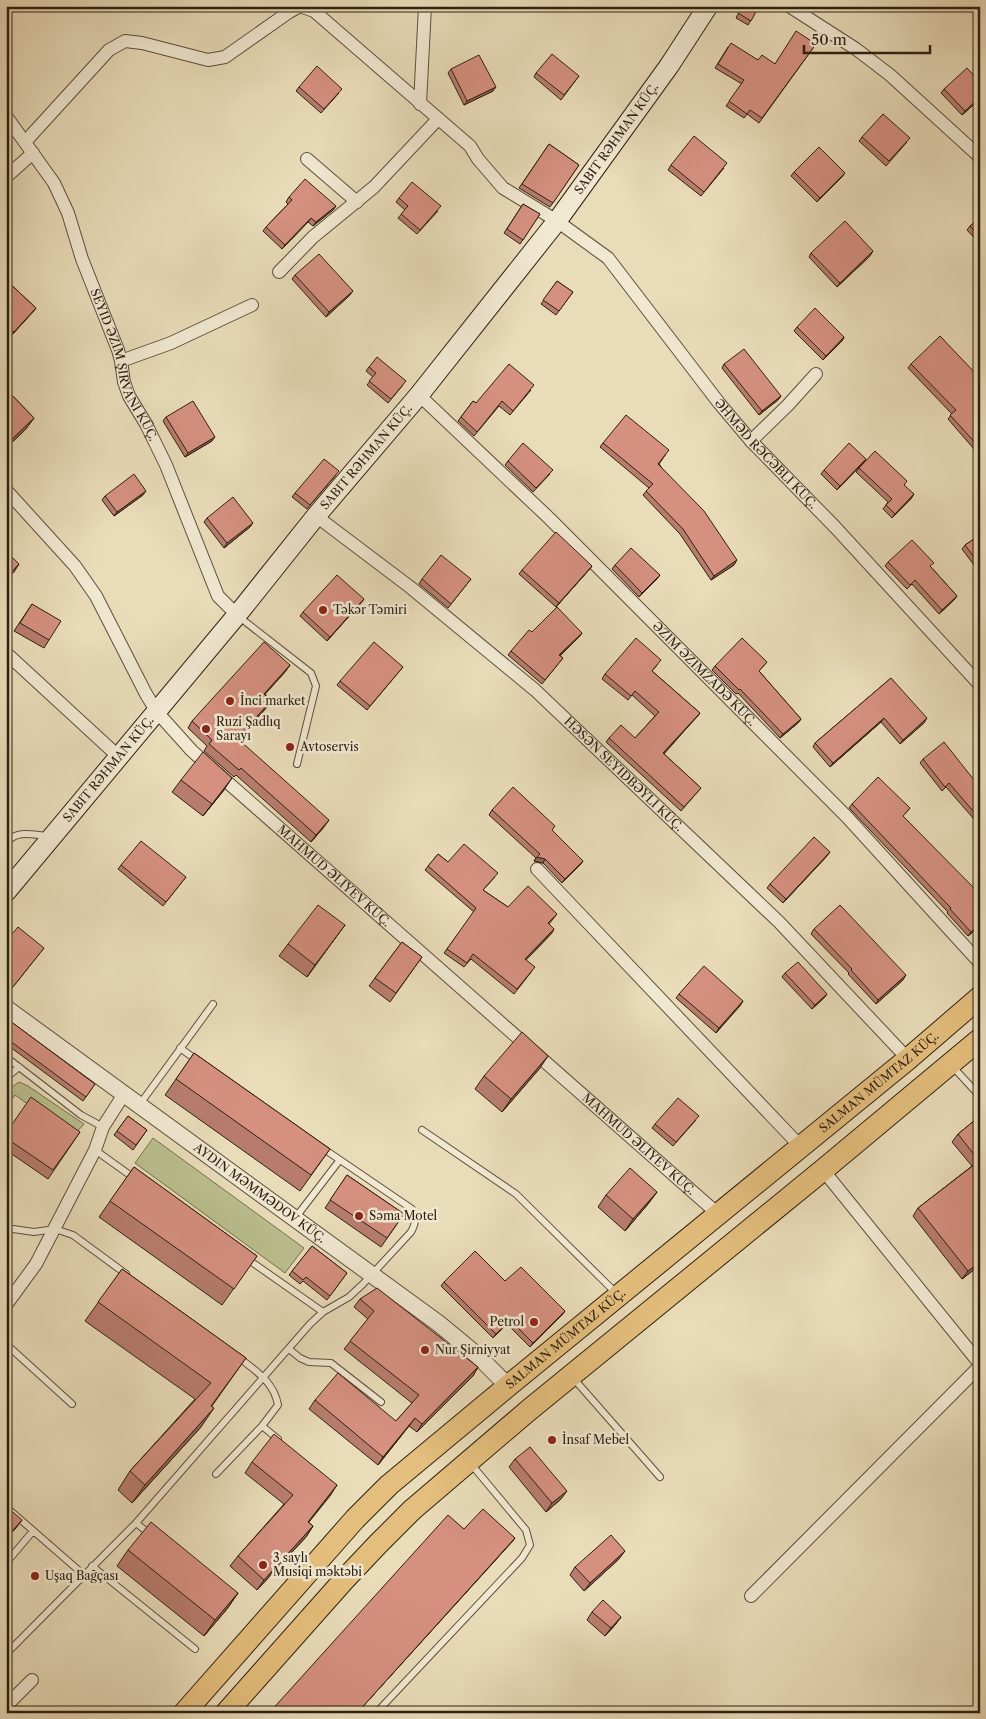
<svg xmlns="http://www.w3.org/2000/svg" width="986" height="1719" font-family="'Libre Caslon Text',serif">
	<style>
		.green { fill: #babf8d; stroke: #74704f }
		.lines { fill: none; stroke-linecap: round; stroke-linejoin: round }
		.service-casing { stroke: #5d4f3b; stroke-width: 8 }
		.minor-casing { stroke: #5d4f3b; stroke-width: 14 }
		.tertiary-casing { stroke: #5d4f3b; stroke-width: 18 }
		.secondary-casing { stroke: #2e2011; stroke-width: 21 }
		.trunk-casing { stroke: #2e2011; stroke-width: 23 }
		.service { stroke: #f1e8d2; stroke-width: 6 }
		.minor { stroke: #f1e8d2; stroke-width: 12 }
		.tertiary { stroke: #f1e8d2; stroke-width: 16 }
		.secondary { stroke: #f1e8d2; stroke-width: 19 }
		.trunk { stroke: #e4be7c; stroke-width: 21 }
		.wall { fill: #b77c6e; stroke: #2e2011 }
		.shaded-wall { fill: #95655a; stroke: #2e2011 }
		.building { fill: #d59080; stroke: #2e2011 }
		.poi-dot { fill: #8f2418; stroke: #f1e8d2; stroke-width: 2 }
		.labels { text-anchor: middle; stroke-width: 5; stroke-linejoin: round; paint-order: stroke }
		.street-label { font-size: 12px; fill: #2e2011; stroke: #f1e8d2 }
		.poi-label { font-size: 12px; fill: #2e2011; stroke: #f1e8d2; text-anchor: start }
	</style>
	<rect width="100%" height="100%" fill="#e9dcb9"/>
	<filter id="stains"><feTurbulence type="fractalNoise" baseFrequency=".004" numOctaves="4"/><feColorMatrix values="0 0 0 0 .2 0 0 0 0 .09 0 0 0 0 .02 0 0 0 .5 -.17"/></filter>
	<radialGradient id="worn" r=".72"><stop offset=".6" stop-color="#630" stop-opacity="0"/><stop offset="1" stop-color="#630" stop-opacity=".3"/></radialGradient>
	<path class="green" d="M19,1082L28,1086L84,1124L73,1136L15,1095L6,1107V1091Z
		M153,1138L304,1248L285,1273L135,1163Z"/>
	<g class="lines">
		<g class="service-casing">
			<path id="service" d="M238,616L311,673L316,686L297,764
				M6,843C17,829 33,835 48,836
				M180,1048L198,1061
				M6,1057L81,1115L103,1127
				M953,1067L976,1092
				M6,1078L19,1067
				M140,1104L213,1004
				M422,1130L516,1194L617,1294
				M95,1150L134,1178
				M296,1217L339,1161
				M6,1228L34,1232L55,1229L73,1235L126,1274
				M246,1258L323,1312
				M6,1344L72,1404
				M289,1349L300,1358L309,1362L331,1363L381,1402
				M574,1379L660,1477
				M262,1426L278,1439
				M216,1474L262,1426L278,1405C274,1381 254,1370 237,1356
				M6,1507L84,1575
				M136,1523L151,1535
				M6,1563L33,1531
				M92,1566L195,1649
				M6,1654L136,1523L310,1324L323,1312L349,1297L363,1284L411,1232C416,1223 416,1219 412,1209L321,1147
				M376,1713L522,1558L530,1545L526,1530L471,1464"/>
		</g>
		<g class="minor-casing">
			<g id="minor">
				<path d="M789,6L856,49L890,75L980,157"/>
				<path d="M420,104L425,6"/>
				<path id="s1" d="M6,116L54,183L68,213L82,259L118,350L121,361L124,382L129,396L146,424L166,465L218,596L237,615"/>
				<path id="s2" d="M25,142L109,50L125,41L142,43L208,60L225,57L289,12L300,6L314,11L470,146L478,159L503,188L557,221L608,258L719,403L751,441L835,527L980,685"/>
				<path d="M307,159L357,202"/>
				<path d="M6,177L33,153"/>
				<path d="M279,272L313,237L374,187L438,119"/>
				<path d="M121,361L171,343L252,305"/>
				<path id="s3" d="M419,395L550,519L847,817L980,963"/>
				<path d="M751,441L788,405L816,374"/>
				<path id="s4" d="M6,490L75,566L96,596L146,694L157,712L192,751L718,1214"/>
				<path id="s5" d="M316,516L410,587L535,690L779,922L908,1059"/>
				<path d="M6,653L119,757"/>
				<path d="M537,869L801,1147"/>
				<path d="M823,1170L980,1364"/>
				<path d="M6,1305L36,1264L95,1150L103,1127L124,1094"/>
				<path d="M751,1596L980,1366"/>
				<path d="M6,1706L32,1680"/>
			</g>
		</g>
		<g class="tertiary-casing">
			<g id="tertiary">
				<path id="s6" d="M6,1008L438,1323L478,1356L508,1386"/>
			</g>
		</g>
		<g class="secondary-casing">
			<g id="secondary">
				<path id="s7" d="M6,892L237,615L316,516L419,395L557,221L669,66L708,6"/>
			</g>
		</g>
		<g class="trunk-casing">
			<g id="trunk">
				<path id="s8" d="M184,1713L355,1519L389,1485L508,1386L908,1059L980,997"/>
				<path d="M226,1713L344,1580L378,1544L412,1510L529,1410L823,1170L980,1039"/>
			</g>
		</g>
		<use href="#service" class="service"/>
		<use href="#minor" class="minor"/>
		<use href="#tertiary" class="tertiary"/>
		<use href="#secondary" class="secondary"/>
		<use href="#trunk" class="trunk"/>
	</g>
	<path class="wall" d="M742,6H759L748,25L736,18Z
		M816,44L759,123L747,114L744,118L726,106L742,84L715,68L728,47L758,60L774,64Z
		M451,69L493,91L464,105L448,73Z
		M536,73L579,76L561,100L534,77Z
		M299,87L339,93L321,113L296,91Z
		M944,89L980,99L962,115L941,93Z
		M862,137L907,142L886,166L859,141Z
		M549,144L579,165L550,207L519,188Z
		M671,165L724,168L701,196L668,170Z
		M794,172L842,177L817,202L791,176Z
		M289,197L336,206L333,210L313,226L308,222L282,249L263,231L266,227L288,204L286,202Z
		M399,198L438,211L417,234L398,218L405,210L396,202Z
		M523,204L540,214L520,244L504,233Z
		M980,218V244L967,230L970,226Z
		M811,253L870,256L837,287L809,257Z
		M295,275L350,295L326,317L292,279Z
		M6,280L36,308L11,336L6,332Z
		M557,281L573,292L556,315L541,304Z
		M980,322V332L975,327Z
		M797,327L844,337L842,341L823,360L794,331Z
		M724,364L781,396L778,400L759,415L722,368Z
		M911,364L978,376L980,375V456L948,419L952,414L908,368Z
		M369,367L403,385L388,403L367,385L373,377L366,371Z
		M6,389L34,418L25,430L6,448Z
		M531,390L510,415L499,406L474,436L458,421L473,401L476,403Z
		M166,417L212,441L185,457L163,421Z
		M603,443L666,454L659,464L734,565L711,580L680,534L643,495L649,488L600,447Z
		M866,459L863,463L837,490L821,474L824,470Z
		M508,461L550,474L533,492L505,465Z
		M859,468L904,485L911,499L892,518L883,509L888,502L856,472Z
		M336,475L307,509L292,497L295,493Z
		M143,495L114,516L102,500L105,496Z
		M207,518L250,527L224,548L204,522Z
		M980,535V573L962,549L965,545Z
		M888,562L931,567L957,596L954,600L939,614L912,584L907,589L885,566Z
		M615,565L657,579L639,597L612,569Z
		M592,566L556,607L519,574L522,570Z
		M422,579H471L448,608L419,584Z
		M361,603L327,641L300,616L303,612Z
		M32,604L49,640L44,648L14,631Z
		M532,632L582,633L579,637L560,656L563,658L542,684L508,655L511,651Z
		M767,662L759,671L801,719L798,723L780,738L738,693L736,694L712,670L715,666Z
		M658,664L652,671L700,713L664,754L701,788L681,811L606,742L609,738H635L655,716L632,695L628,700L602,679L605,674Z
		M290,665L285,672L265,694L271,701L267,707L238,739L324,827L311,842L236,775L234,777L204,751L207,746L188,728L192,721Z
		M403,667L367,710L337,685L340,681Z
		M891,678L924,723L900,744L881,722L830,767L813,747L815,743Z
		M923,759L978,785L980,784V826L946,787L942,791L920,763Z
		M181,780L224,790L203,816L172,792Z
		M852,804L910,808L903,816L980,926L968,936L947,913L948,912L849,808Z
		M492,810L552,830L583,861L580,865L562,883L543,863L534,861L536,858L489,815Z
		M438,854L448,862L495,877L483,890L508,907L557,914L549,924L552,933L526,960L532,971L514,994L471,959L464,967L444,953L474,912L425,870Z
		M827,856L783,903L767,888L770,884Z
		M121,865L186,877L163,906L118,869Z
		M345,925L307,977L279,956L288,944Z
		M814,929L903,980L876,1004L848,974L849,973L811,934Z
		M6,941L44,948L9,992L6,989Z
		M402,942L422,957L390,1002L369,986Z
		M785,973L827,994L824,998L812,1009L782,977Z
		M679,994L743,1001L716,1033L676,998Z
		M6,1018L95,1084L83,1101L6,1044Z
		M194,1053L330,1149L300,1191L165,1095Z
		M540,1068L502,1112L475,1089L484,1076Z
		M128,1116L147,1130L133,1150L114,1135Z
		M980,1116V1265L962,1279L913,1216L918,1208L972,1166L952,1142L958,1134Z
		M696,1120L673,1146L652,1128L655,1124Z
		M80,1132L48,1179L6,1150V1133Z
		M134,1167L257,1256L222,1305L99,1217Z
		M347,1175L404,1214L381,1247L325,1208Z
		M657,1192L648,1204L625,1231L598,1207L606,1195Z
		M312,1246L347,1273L327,1300L303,1281L300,1284L289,1275Z
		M122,1269L246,1358L212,1406L201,1427L132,1503L118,1490L130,1471L195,1399L85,1321Z
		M505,1281L565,1311L562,1315L530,1347L507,1324L493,1338L441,1286L444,1282Z
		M360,1299L478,1367L473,1376L417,1432L409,1426L378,1465L309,1409L315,1400L396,1421L412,1403L344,1349L368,1319L354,1307Z
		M515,1459L561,1499L546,1512L509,1467Z
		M252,1462L337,1485L308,1522L313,1526L306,1537L257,1590L230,1566L238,1556L284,1504L245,1473Z
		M128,1550L238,1593L227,1609L204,1636L117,1566Z
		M619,1559L584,1591L570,1575L575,1567Z
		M592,1612L621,1617L615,1625L605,1636L587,1620Z"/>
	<path class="shaded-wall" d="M496,87L493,91L464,105L467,101Z
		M980,97V99L962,115L965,111Z
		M845,173L842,177L817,202L820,198Z
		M336,206L333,210L313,226L316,222Z
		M311,218L308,222L282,249L285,245Z
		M873,251L870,256L837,287L840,283Z
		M353,291L350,295L326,317L329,312Z
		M36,308L33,312L11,336L14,332Z
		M844,337L842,341L823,360L826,356Z
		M781,396L778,400L759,415L762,411Z
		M34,418L25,430L6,448V446L10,441Z
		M215,437L212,441L185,457L188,453Z
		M866,459L863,463L837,490L840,486Z
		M146,491L143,495L114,516L117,512Z
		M914,494L911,499L892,518L895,514Z
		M253,523L250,527L224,548L227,543Z
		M737,560L734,565L711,580L714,576Z
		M19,564L14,572L6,580V578Z
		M592,566L589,570L556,607L559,603Z
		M660,575L657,579L639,597L642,593Z
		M957,596L954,600L939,614L942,610Z
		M364,599L361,603L327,641L330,637Z
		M582,633L579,637L556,659L559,655Z
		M290,665L285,672L259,701L264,694Z
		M271,701L267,707L233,745L237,738Z
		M700,713L697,717L660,757L663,753Z
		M884,718L881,722L830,767L833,763Z
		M927,718L924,723L900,744L903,740Z
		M801,719L798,723L780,738L783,734Z
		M232,778L224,790L203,816L212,804Z
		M329,820L324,827L311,842L316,835Z
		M830,852L827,856L783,903L786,899Z
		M537,857L545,859L543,863L534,861Z
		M583,861L580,865L562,883L565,879Z
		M980,924V926L968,936L971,932Z
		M345,925L336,937L307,977L315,965Z
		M554,929L552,933L523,963L525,959Z
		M906,975L903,980L876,1004L878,1000Z
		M827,994L824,998L812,1009L815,1005Z
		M743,1001L740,1006L716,1033L719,1028Z
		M548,1056L540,1068L502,1112L511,1099Z
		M657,1192L648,1204L625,1231L633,1219Z
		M980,1262V1265L962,1279L968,1271Z
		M565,1311L562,1315L530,1347L533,1343Z
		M510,1320L507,1324L493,1338L496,1334Z
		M478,1367L473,1376L417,1432L422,1424Z
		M214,1408L201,1427L132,1503L145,1485Z
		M415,1418L409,1426L378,1465L383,1457Z
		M337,1485L330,1496L301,1532L308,1522Z
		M567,1491L561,1499L546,1512L552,1503Z
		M22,1520L16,1528L6,1539V1538Z
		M313,1526L306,1537L257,1590L264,1580Z
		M515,1538L512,1542L357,1713Z
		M625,1551L619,1559L584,1591L590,1583Z
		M238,1593L227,1609L204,1636L215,1620Z
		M621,1617L615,1625L605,1636L611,1628Z"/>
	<path class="building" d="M743,6H759L751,21L738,13Z
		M796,31L816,44L762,118L750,110L747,114L729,101L744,80L718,64L731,43L758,60L762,55L775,64Z
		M552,54L579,76L564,95L536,73Z
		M479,55L496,87L467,101L451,69Z
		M317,66L342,89L324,109L299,87Z
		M967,68L980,82V97L965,111L944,89Z
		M883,114L910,138L889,161L862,137Z
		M694,136L727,163L704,192L671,165Z
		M549,144L579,165L553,203L522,184Z
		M819,147L845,173L820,198L794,172Z
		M305,179L336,206L316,222L311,218L285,245L266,227L292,200L289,197Z
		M412,182L441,206L420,230L401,214L408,206L399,198Z
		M523,204L540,214L523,240L507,229Z
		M980,218V237L970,226Z
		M845,221L873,251L840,283L811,253Z
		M319,254L353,291L329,312L295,275Z
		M6,280L36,308L14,332L6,325Z
		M557,281L573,292L559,311L543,300Z
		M815,308L844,337L826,356L797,327Z
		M940,336L978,376L980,375V448L950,415L956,410L911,364Z
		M744,349L781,396L762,411L724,364Z
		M377,357L406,381L391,399L369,381L376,373L369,367Z
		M509,364L534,385L513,411L502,401L477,432L461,417L473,401L476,403Z
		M6,389L34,418L10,441L6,437Z
		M193,401L215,437L188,453L166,417Z
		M626,415L669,450L658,464L704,511L737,560L714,576L683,529L646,491L653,484L603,443Z
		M523,443L553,470L536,488L508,461Z
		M849,443L866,459L840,486L824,470Z
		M875,451L907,481L904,485L914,494L895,514L886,505L892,499L859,468Z
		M324,459L339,471L310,505L295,493Z
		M134,474L146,491L117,512L105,496Z
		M233,497L253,523L227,543L207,518Z
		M556,532L592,566L559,603L522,570Z
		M980,535V565L965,545Z
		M912,540L934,563L930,566L957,596L942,610L915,580L910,585L888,562Z
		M631,548L660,575L642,593L615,565Z
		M6,551L19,564L6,578Z
		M441,555L471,579L451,604L422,579Z
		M337,575L364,599L330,637L303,612Z
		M32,604L61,621L49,640L20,623Z
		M557,607L582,633L559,655L563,658L545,680L511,651L529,630L532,632Z
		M636,638L661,660L652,671L700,713L663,753L701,788L684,807L609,738L621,725L635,738L659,712L635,691L631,696L605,674Z
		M742,638L767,662L759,671L801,719L783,734L740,689L739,690L715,666Z
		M264,642L290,665L264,694L271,701L237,738L329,820L316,835L241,768L239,770L209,744L212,740L192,721Z
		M374,642L403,667L370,706L340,681Z
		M891,678L927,718L903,740L884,718L833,763L815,743Z
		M944,742L978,785L980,784V819L949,783L945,787L923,759Z
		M203,752L232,778L212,804L181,780Z
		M878,777L910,808L903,816L974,888L975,887L980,892V924L971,932L950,909L951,908L852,804Z
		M513,787L555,826L552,830L583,861L565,879L545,859L537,857L540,854L492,810Z
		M814,837L830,852L786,899L770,884Z
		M141,841L186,877L166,902L121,865Z
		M464,844L498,873L483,890L508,907L528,886L557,914L548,923L554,929L525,959L535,967L517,989L473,954L467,963L447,949L476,908L428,866L438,854L448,862Z
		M318,905L345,925L315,965L288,944Z
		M840,905L906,975L878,1000L851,970L852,969L814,929Z
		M18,927L44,948L12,988L6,983V941Z
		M402,942L422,957L396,993L375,978Z
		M798,962L827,994L815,1005L785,973Z
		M704,966L743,1001L719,1028L679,994Z
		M6,1018L95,1084L86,1097L6,1038Z
		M522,1032L548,1056L511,1099L484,1076Z
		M194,1053L330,1149L311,1175L176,1079Z
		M31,1097L80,1132L53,1170L6,1138V1133Z
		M678,1098L699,1116L676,1142L655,1124Z
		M128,1116L147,1130L136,1145L117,1131Z
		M980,1116V1262L968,1271L918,1208L979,1161L958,1134Z
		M134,1167L257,1256L234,1289L110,1201Z
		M630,1168L657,1192L633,1219L606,1195Z
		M347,1175L404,1214L387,1238L330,1200Z
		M312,1246L347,1273L330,1296L306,1277L303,1280L292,1271Z
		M475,1251L505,1281L521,1267L565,1311L533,1343L510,1320L496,1334L444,1282Z
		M122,1269L246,1358L211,1406L214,1408L145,1485L130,1471L211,1383L98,1302Z
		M377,1288L478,1367L422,1424L415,1418L383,1457L315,1400L338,1373L396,1421L419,1395L350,1341L374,1311L360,1299Z
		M274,1434L337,1485L308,1522L313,1526L264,1580L238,1556L293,1495L252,1462Z
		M530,1447L567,1491L552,1503L515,1459Z
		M6,1506L22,1520L6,1538Z
		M483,1509L515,1538L357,1713H269L448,1515L464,1529Z
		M151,1522L238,1593L215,1620L128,1550Z
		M611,1535L625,1551L590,1583L575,1567Z
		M603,1600L621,1617L611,1628L592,1612Z"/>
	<g class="poi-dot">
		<circle cx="323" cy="610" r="5"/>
		<circle cx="230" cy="701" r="5"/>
		<circle cx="206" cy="729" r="5"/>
		<circle cx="290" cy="747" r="5"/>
		<circle cx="359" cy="1216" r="5"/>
		<circle cx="534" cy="1322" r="5"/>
		<circle cx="425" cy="1350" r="5"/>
		<circle cx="552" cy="1440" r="5"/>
		<circle cx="263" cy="1565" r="5"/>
		<circle cx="35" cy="1576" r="5"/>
	</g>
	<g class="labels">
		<g class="street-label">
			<text dy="4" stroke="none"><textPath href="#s7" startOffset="970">SABIT RƏHMAN KÜÇ.</textPath></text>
			<text dy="4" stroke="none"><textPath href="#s1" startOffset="278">SEYID ƏZIM ŞIRVANI KÜÇ.</textPath></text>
			<text dy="4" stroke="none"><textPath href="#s2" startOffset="989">ƏHMƏD RƏCƏBLI KÜÇ.</textPath></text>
			<text dy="4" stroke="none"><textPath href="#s7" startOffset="565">SABIT RƏHMAN KÜÇ.</textPath></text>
			<text dy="4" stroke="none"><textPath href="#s3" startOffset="399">ƏZIM ƏZIMZADƏ KÜÇ.</textPath></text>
			<text dy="4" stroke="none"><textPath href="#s7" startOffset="160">SABIT RƏHMAN KÜÇ.</textPath></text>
			<text dy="4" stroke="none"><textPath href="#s5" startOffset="402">HƏSƏN SEYIDBƏYLI KÜÇ.</textPath></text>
			<text dy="4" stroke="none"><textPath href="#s4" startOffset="512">MAHMUD ƏLIYEV KÜÇ.</textPath></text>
			<text dy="4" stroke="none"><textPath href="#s8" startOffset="941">SALMAN MÜMTAZ KÜÇ.</textPath></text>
			<text dy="4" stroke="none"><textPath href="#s4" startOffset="918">MAHMUD ƏLIYEV KÜÇ.</textPath></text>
			<text dy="4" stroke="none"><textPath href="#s6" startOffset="314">AYDIN MƏMMƏDOV KÜÇ.</textPath></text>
			<text dy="4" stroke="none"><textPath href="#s8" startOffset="536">SALMAN MÜMTAZ KÜÇ.</textPath></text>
		</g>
		<g class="poi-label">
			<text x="333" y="614">Təkər Təmiri</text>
			<text x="240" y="705">İnci market</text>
			<text x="216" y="726">Ruzi Şadlıq<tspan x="216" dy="14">Sarayı</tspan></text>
			<text x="300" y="751">Avtoservis</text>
			<text x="369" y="1220">Səma Motel</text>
			<text x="524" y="1326" text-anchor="end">Petrol</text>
			<text x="435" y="1354">Nur Şirniyyat</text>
			<text x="562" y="1444">İnsaf Mebel</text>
			<text x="273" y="1562">3 saylı<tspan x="273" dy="14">Musiqi məktəbi</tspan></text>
			<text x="45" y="1580">Uşaq Bağçası</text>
		</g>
	</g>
	<rect width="986" height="1719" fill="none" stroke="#e9dcb9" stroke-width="25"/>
	<rect x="8" y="8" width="971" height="1704" fill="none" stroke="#2e2011" stroke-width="2.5"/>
	<rect x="12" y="12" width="961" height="1694" fill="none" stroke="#2e2011"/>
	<path d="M804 45v8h126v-8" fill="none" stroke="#2e2011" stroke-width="2.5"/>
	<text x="811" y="45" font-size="15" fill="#2e2011" stroke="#f1e8d2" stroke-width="4" paint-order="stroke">50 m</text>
	<rect width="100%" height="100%" filter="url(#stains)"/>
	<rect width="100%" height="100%" fill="url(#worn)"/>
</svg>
